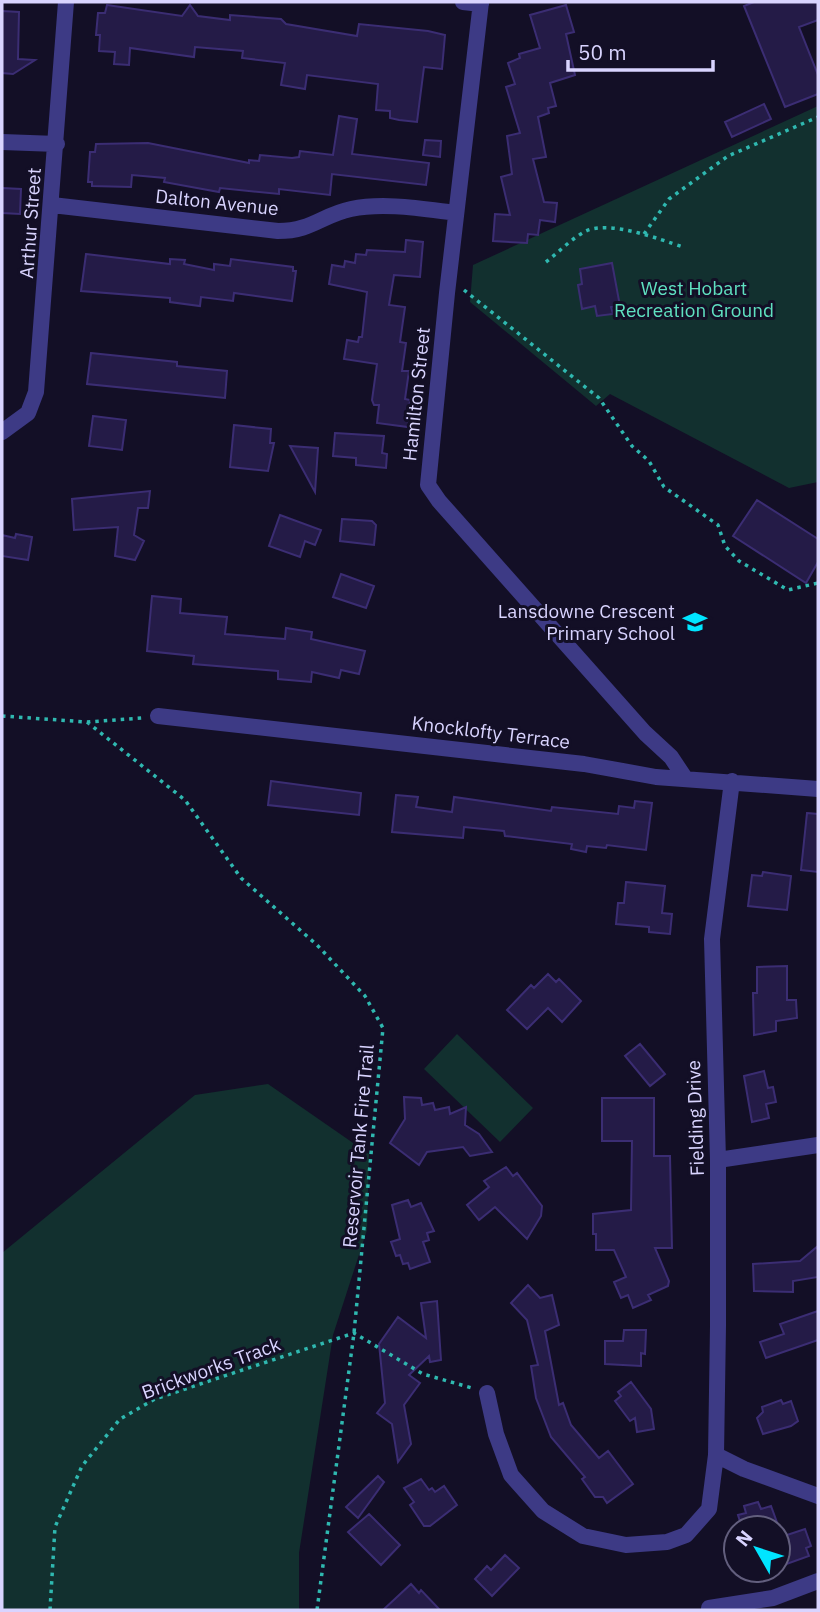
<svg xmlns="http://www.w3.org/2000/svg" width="820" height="1612" font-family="'IBM Plex Sans',sans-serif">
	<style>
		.green { fill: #12302f }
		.building { fill: #241b47; stroke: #3b2d73; stroke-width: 2 }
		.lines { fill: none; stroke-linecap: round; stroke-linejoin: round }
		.path { stroke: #2fb8b0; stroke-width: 3.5; stroke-dasharray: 3.5 5; stroke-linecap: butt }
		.street { stroke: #3d3a85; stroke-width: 16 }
		.labels { text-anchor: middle; stroke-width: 6; stroke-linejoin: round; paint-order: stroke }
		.street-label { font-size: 19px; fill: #d9d4ff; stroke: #130f26 }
		.park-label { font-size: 19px; fill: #5fe0c0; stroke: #130f26 }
		.poi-label { font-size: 19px; fill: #d9d4ff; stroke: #130f26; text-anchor: end }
	</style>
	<rect width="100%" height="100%" fill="#130f26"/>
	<path class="green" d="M818,106V482L789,488L610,394L596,406L470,302L473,265Z
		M457,1034L533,1108L500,1142L424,1069Z
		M268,1084L369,1154L367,1230L333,1335L299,1553V1610H2V1253L195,1095Z"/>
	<path class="building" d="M754,2H818V20L799,27L818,75V94L785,107L744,6Z
		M107,5L182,16L190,5L198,16L230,20V15L281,19L286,24L357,36L359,24L428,31L445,35L442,69L424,67L417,122L399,120L390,118V111L376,110L378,84L307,75L305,89L281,85L285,63L242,58L243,51L195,47L194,57L130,48L129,65L114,64L115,52L99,51L100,35H96L98,13H105Z
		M566,5L574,32L566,34L575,75L550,83L556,106L548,108L549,113L538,117L546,157L533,159L544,202L557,203L555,222L540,220L538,235L528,234L527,243L493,241L495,214L510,215L501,177L512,174L507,136L520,133L506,87L515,84L508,63L520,58L519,54L540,48L530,15Z
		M2,11L19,12L18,59L35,60L13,74L2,73Z
		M764,104L771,119L732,137L725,122Z
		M339,116L357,119L352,154L429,163L426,185L332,174L330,195L279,189V194L220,188L219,192L164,182L165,178L132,175L131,187L92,186V182H88L90,152H95L96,144L148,143L249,163V160L259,161L260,155L292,158L299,157L300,151L333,155Z
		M425,140L441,141L440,157L423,155Z
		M2,188L21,189L20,214L2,213Z
		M406,240L423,242L420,277L394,275L389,305L405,307L400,342L406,343L402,371H409L405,399L410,400L408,427L377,423L379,405H374L372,400L377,364L344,359L347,340L358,342L359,337H362L367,292L329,284L332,265L344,267L345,261L355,263L356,254L366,255L367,250L405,252Z
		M86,254L170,264V259L185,260L184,264L214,270V264L230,266L231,259L293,267V271H296L292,301L234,293L233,301L201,297L200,306L170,302V298L81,291Z
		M612,263L620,306L611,307L613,314L597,316L595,306L582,309L578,285L582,284L580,269Z
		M91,353L177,362V366L227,371L225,398L87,384Z
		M93,416L126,420L122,450L89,446Z
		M234,425L271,429L270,443H274L268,471L230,467Z
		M335,433L384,436L382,453L387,454L386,468L356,465V458L333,456Z
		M290,446L318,448L315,492Z
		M150,491L148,508H138L134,535L144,541L135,560L115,556L118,527L74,530L72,499Z
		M757,500L818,539V562L806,583L733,536Z
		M280,515L321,530L315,545L305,541L300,557L269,546Z
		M342,519L372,521L376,525L374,545L340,541Z
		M16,534L32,537L28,560L2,556V535L15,538Z
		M341,574L374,586L366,608L333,597Z
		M152,596L181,599L180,613L227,617L225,634L285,639L286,628L312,632L311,639L365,651L359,674L341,670L339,678L312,672L311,682L278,679V671L193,664L194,656L147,651Z
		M271,781L361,793L359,815L268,805Z
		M396,795L418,797L416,807L452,812L454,797L551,811L552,807L618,814L619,806L634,808L635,801L652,803L646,850L607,845L606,848L587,846L586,852L571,849L572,844L505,836L504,831L464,827L463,838L392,832Z
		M807,813L818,814V872L801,870Z
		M763,872L791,876L787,910L748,906L752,875L762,876Z
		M626,882L665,886L662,913L672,914L670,934L649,932V927L616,924L618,903H624Z
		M787,966V1000H796L797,1018L776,1021V1031L754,1035L753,993H757V967Z
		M548,974L556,982L559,979L581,1001L562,1022L548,1008L527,1029L507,1010L531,985L534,988Z
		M640,1044L665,1074L650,1086L625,1056Z
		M764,1071L768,1088L773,1087L776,1102L766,1104L769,1118L752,1122L744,1076Z
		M404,1097L421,1098L422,1105L433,1103L435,1110L449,1107L450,1114L466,1107L465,1125L479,1134L492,1152L470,1156L463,1147L427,1152L419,1165L390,1143L405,1119Z
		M602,1098H654V1156H670L672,1248H655L669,1281L668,1286L648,1295L651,1300L633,1308L628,1295L621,1298L614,1282L626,1277L614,1250H596V1234H593V1214L631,1210L632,1141H602Z
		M506,1167L513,1176L517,1173L542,1206L541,1216L527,1239L495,1207L479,1220L467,1205L489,1187L484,1181Z
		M408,1200L411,1207L421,1203L434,1231L427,1233L429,1240L423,1242L430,1262L410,1269L408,1263L403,1264L400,1255L396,1256L391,1242L400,1239L392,1205Z
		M818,1246V1277L793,1281V1292L754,1291L753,1264L800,1261Z
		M528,1285L540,1298L552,1295L559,1325L545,1331L559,1405L563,1403L571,1425L599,1458L608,1451L633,1484L607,1503L603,1497H595L582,1479L585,1477L551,1437L536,1398L531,1366L538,1365L527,1320L511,1303Z
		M437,1301L441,1360L430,1362L429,1356L409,1375L420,1383L404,1405L411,1444L398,1462L392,1424L377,1413L385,1403L379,1344L398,1317L426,1338L421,1303Z
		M818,1311V1340L766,1358L760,1342L784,1334L780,1324Z
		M624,1330H646L645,1354L641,1353V1366L605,1364V1341H623Z
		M631,1382L651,1409L654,1429L637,1432L635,1418L630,1421L615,1401L621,1396L618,1392Z
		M781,1400L783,1404L791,1401L798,1421L791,1426L763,1434L757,1418L763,1412L762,1407Z
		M378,1476L384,1482L358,1518L346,1507Z
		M421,1479L429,1490L432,1488L435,1492L444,1486L457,1505L430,1526H424L410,1505L414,1502L404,1488Z
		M758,1502L761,1509L771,1506L779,1528H742L738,1515L746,1513L744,1506Z
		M369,1514L400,1545L381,1565L348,1532Z
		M805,1529L811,1546L806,1548L809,1556L778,1567V1538Z
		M505,1555L519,1568L492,1596L475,1579L487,1566L491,1570Z
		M411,1584L419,1593L421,1590L440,1610H383Z"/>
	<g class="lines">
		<path class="path" d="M644,234L669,199L728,156L818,117
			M546,262C559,252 572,238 586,231C610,220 659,239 683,247
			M464,290L599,398L632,446L649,461L664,487L718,525L725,546L739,561L788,590L818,583
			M2,716L87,722L142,718
			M87,722L185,800L241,878L317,945L365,996L383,1028L354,1333L317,1610
			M50,1610L55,1527L82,1466L120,1419L155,1399L354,1333L423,1374L472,1388"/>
		<path class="street" d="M463,2L481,4
			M481,2L447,293L428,485L439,501L645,733L671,757L685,778
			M2,142L57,144
			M52,205L278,231C312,231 322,215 351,209C384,202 423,209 456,213
			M2,432L28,413L36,392L66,2
			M158,716L584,764L656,777L818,789
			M718,1160L818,1145
			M487,1393L496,1434L511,1475L543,1511L583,1536L626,1545L667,1542L686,1535L709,1509L716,1455L718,1326V1160L712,939L732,781
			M716,1455L744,1469L818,1496
			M709,1608L773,1598L818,1581"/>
	</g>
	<defs>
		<g id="school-bare" transform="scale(1.89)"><path d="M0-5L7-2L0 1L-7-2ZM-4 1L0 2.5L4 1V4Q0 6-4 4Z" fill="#00e5ff" stroke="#130f26" stroke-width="2.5" paint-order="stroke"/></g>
	</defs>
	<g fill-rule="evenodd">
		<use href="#school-bare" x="695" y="622"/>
	</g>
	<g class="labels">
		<g class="street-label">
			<text transform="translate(217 202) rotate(6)" y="7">Dalton Avenue</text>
			<text transform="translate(30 223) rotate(-86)" y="7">Arthur Street</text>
			<text transform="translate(416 394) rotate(-84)" y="7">Hamilton Street</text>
			<text transform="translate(491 732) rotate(7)" y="7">Knocklofty Terrace</text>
			<text transform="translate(695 1118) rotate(-92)" y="7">Fielding Drive</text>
			<text transform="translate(358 1146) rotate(-85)" y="7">Reservoir Tank Fire Trail</text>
			<text transform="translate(211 1368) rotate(-20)" y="7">Brickworks Track</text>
		</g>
		<g class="park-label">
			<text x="694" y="295">West Hobart<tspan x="694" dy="22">Recreation Ground</tspan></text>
		</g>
		<g class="poi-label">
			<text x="675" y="618">Lansdowne Crescent<tspan x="675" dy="22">Primary School</tspan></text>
		</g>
	</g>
	<rect width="820" height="1612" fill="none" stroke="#d9d4ff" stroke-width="7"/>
	<g transform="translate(757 1549) rotate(309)"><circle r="33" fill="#130f26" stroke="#625e7d" stroke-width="2"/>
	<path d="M0-5L12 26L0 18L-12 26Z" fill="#00e5ff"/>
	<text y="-10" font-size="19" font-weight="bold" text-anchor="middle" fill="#d9d4ff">N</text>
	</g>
	<path d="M568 60v10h145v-10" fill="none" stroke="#d9d4ff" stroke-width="3.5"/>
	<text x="578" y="60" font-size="21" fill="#d9d4ff" stroke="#130f26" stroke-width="5" paint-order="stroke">50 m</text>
</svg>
